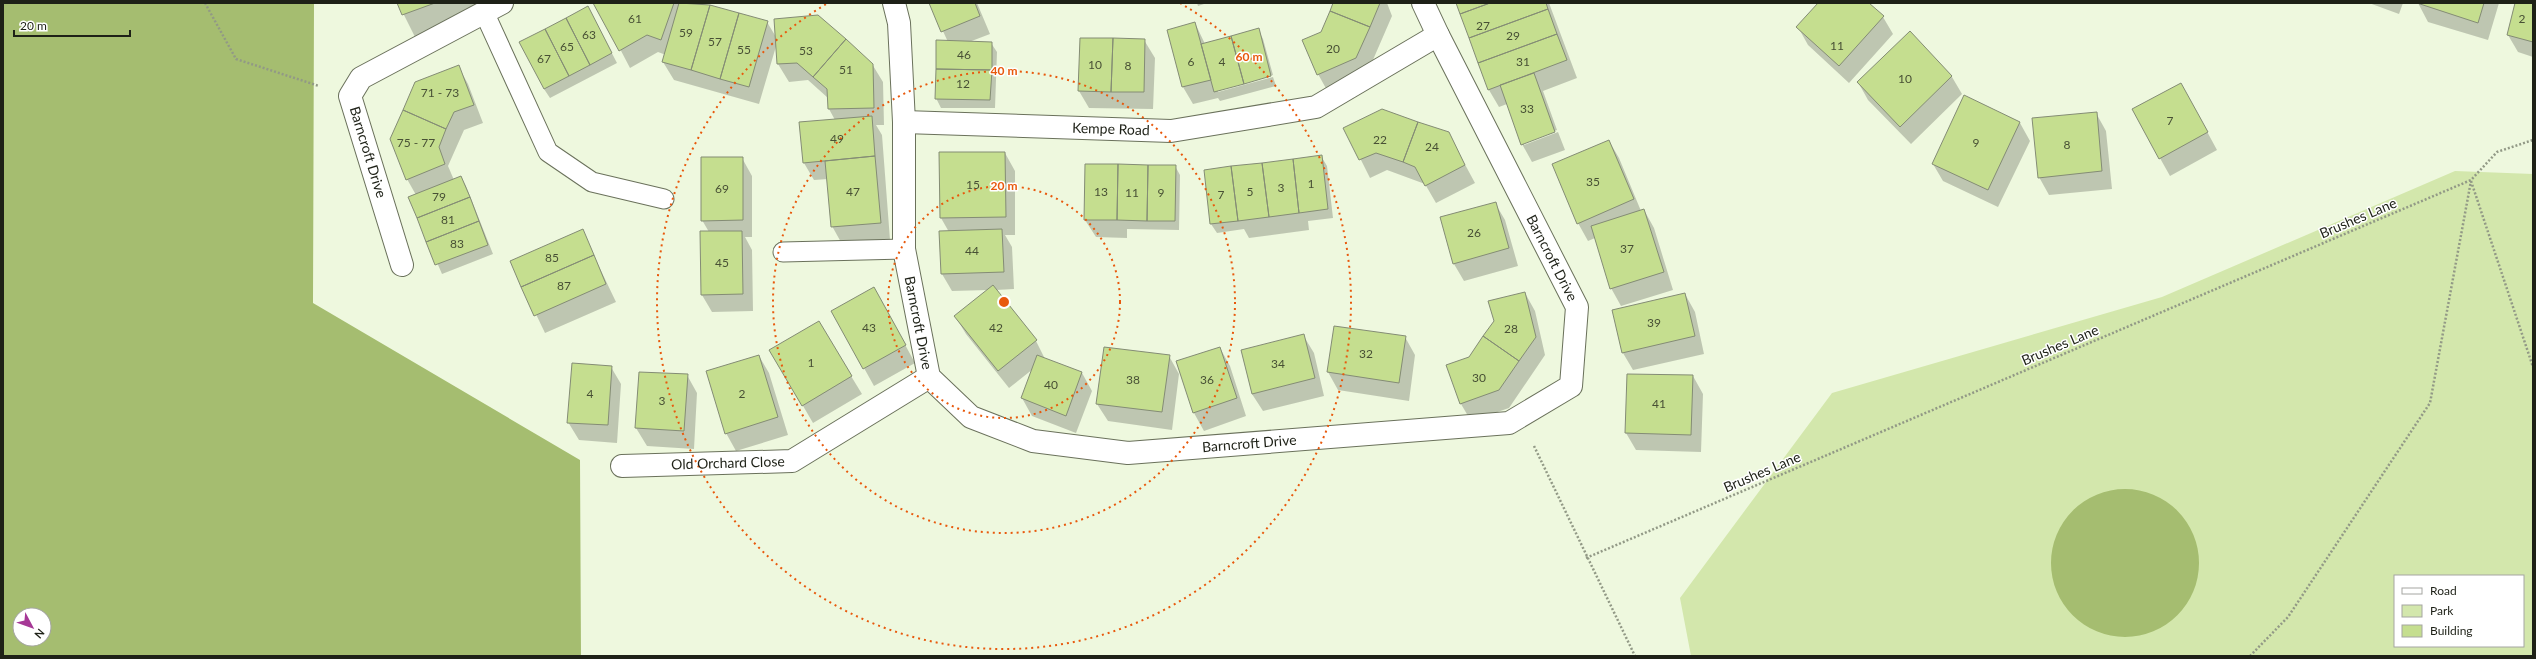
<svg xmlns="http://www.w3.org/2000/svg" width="2536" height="659" font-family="Lato,sans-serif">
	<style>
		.green { fill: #d3e7ac; fill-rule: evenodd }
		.forest { fill: #a5bd70; fill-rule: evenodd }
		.shadow { fill: #0003 }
		.building { fill: #c5de8f; stroke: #848c75 }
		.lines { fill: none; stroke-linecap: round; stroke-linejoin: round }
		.service-casing { stroke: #6a715b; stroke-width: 21 }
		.minor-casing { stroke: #6a715b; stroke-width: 24 }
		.path { stroke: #929986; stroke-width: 2.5; stroke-dasharray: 2 2; stroke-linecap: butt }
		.service { stroke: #fff; stroke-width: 19 }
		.minor { stroke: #fff; stroke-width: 22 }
		.ring { fill: none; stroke: #e8590c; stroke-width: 2; stroke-dasharray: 2 4 }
		.labels { text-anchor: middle; stroke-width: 3; stroke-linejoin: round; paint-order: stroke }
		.number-label { font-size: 12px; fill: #485035 }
		.street-label { font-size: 14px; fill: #1e2117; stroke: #fff }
		.centre { fill: #e8590c; stroke: #fff; stroke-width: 2 }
		.ring-label { font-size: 12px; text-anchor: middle; font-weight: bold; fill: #e8590c; stroke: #fff; stroke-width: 3; stroke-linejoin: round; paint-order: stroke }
	</style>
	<rect width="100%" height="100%" fill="#eef8de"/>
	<path class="green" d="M2455,171L2533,174V656H1691L1680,598L1832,393L2162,297ZM2395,576H2523V646H2395Z"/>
	<path class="forest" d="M3,3H314L313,303L580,460L581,656H3ZM20,615H44V639H20Z
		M2051 563a74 74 0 1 1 148 0a74 74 0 1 1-148 0Z"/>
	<path class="shadow" d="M398,3H513L416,39Z
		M596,3H701L767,22L776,37L872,64L883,82L884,125H876L882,135L890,240L842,244L832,226L828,179L814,180L804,163L835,120L829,109L828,98L808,80L789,82L778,64L777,43L759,104L674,80L663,62L666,55L658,52L630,68Z
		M930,3H977L990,34L969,42L991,43L997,52L995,108H941L936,98L948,42Z
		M1197,3H1207L1198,6Z
		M1334,3H1387L1392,16L1366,76L1328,92L1318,74L1322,33Z
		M1457,3H1549L1577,78L1543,91L1557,130L1524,143V145L1558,132L1565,150L1532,162L1522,144L1507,104L1499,107L1489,90Z
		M1820,3H1868L1883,17L1893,34L1849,83L1808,45L1798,27Z
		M2369,3H2403L2399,14Z
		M2418,3H2499L2488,40L2428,22Z
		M2517,3H2533V57L2518,52L2508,35Z
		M593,17L617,63L550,98L544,89Z
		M1195,23L1205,44L1258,29L1263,39L1273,75L1218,90V92L1273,77L1276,86L1220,101L1218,98L1193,104L1183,87Z
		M1910,33L1952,77L1962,94L1911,144L1868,100L1858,82Z
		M1144,40L1155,58L1153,109L1089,108L1079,91Z
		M458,66L468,84L483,123L464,130L448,166L454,180L461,177L466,186L493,254L442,274L409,198L416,195L407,179Z
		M1964,97L2020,123L2030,141L1998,207L1943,181L1933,164Z
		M2191,102L2217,150L2170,176L2133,110Z
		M2096,113L2106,131L2112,189L2049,195L2039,177Z
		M1345,128L1448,133L1475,183L1436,203L1425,184L1387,170L1370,178Z
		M1609,141L1619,158L1641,211L1644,210L1654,228L1673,290L1621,306L1611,288L1595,238L1588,241L1578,223Z
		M1005,153L1015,171V235H1005L1012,247L1014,289L996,290L1036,341L1045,359L1082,373L1092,391L1076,433L1032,416L1022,398L1033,369L1009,388L966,334L955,316L988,290L952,291L942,274L949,232L941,218Z
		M1321,156L1327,166L1333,218L1308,221L1309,230L1249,238L1244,229L1217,233L1211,224Z
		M742,158L752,176V237H745L752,250L753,311L712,312L702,295L709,232L702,220Z
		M1175,166L1180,175L1179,230L1127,229V238L1096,237L1085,220Z
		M1495,203L1505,220L1518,266L1464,281L1454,264L1441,218Z
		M582,231L616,302L545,333L511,262Z
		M1525,293L1535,311L1545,355L1509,408L1471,421L1461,404L1448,366L1469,358Z
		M1685,294L1695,312L1704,354L1633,370L1623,353Z
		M884,306L915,363L874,386L864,368Z
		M818,322L862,394L813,423L781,368Z
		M1303,335L1314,353L1324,396L1263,411L1252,394Z
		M1405,337L1415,355L1409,401L1338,390L1328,372Z
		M1220,348L1230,366L1246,416L1204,431L1194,413L1177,362Z
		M759,356L769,373L788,435L736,451L726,433Z
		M1169,356L1179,374L1172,430L1108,421L1097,404Z
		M611,367L621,384L617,443L579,440L568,422Z
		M640,373L687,375L697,393L694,449L647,446L636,428Z
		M1693,376L1703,394L1701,452L1636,450L1626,433Z"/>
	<path class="building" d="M397,3H435L402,15Z
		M593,3H674L661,40L647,35L619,51Z
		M679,3L710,5L691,70L662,62Z
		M929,3H975L980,16L941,32Z
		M1333,3H1380L1370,27L1330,11Z
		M1456,3H1490L1460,14Z
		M1490,3H1546L1548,9L1469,38L1460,14Z
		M1818,3H1869L1884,16L1839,66L1796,27Z
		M2417,3H2484L2478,23Z
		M2515,3H2533V42L2507,35Z
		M710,5L739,13L720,79L691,70Z
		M588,6L612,53L590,65L566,18Z
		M1548,9L1557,34L1478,63L1469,38Z
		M1330,11L1370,27L1356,58L1317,75L1302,40L1321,32Z
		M739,13L768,21L749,87L720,79Z
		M818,15L846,39L813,77L797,63L777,64L774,19Z
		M566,18L590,65L569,76L545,29Z
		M1195,22L1211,80L1182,87L1167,30Z
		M1259,28L1271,76L1244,84L1231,36Z
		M545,29L569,76L544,89L519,42Z
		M1910,31L1952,76L1900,127L1857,82Z
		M1557,34L1567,60L1488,90L1478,63Z
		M1231,36L1244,84L1214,92L1201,44Z
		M1080,38H1113L1111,92L1078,91Z
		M1113,38L1145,39L1144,92H1111Z
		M846,39L873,64L874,108L828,109L827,89L813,77Z
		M936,40L992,42V70L936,69Z
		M459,65L474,105L454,112L446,129L403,110L415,82Z
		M936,69L992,70L990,100L935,99Z
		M1534,73L1555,132L1521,145L1500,85Z
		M2181,83L2208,132L2159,159L2132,109Z
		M1964,95L2020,122L1988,190L1932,164Z
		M1382,109L1418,122L1403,162L1376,153L1359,160L1343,128Z
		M403,110L446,129L439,147L445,164L406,180L390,139Z
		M2097,112L2102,171L2038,178L2032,118Z
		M872,116L875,156L803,163L799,122Z
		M1418,122L1449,132L1465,165L1425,186L1415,167L1403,162Z
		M1609,140L1634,199L1577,224L1552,164Z
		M939,152H1005L1006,217L940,218Z
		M1322,155L1328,209L1299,213L1293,159Z
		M875,156L881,223L831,227L825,161Z
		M701,157H743V220L701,221Z
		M1293,159L1299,213L1269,217L1262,163Z
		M1262,163L1269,217L1238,221L1231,166Z
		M1085,164H1118L1117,220H1084Z
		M1118,164L1148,165L1147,221L1117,220Z
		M1148,165H1176L1175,221H1147Z
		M1231,166L1238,221L1210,224L1204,170Z
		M461,176L470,197L417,218L408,197Z
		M470,197L479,221L426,242L417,218Z
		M1496,202L1509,248L1453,264L1440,217Z
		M1644,209L1664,272L1610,289L1591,226Z
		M479,221L488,245L435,265L426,242Z
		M583,229L594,255L521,287L510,261Z
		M1002,229L1004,272L941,274L939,231Z
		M700,231H742L743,294L701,295Z
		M594,255L606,284L534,316L521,287Z
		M993,285L1037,340L998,371L954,316Z
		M874,287L906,345L863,369L831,311Z
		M1525,292L1536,337L1519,361L1483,336L1494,321L1488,301Z
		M1685,293L1695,336L1622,353L1612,310Z
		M819,321L852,376L802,406L769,350Z
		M1334,326L1406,336L1399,383L1327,372Z
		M1304,334L1315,378L1252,394L1241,350Z
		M1483,336L1519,361L1499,390L1460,404L1446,365L1469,357Z
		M1104,347L1170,355L1162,412L1096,404Z
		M1220,347L1237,398L1193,413L1176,361Z
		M759,355L778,417L725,434L706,371Z
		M1037,355L1082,372L1066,416L1021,398Z
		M572,363L612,366L608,425L567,423Z
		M639,372L688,374L684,431L635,428Z
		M1627,374L1693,375L1691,435L1625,433Z"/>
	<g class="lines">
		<g class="service-casing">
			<path id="service" d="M484,12L548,152L592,182L664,199
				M783,252L904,249"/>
		</g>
		<g class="minor-casing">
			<g id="minor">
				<path id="s1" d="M894,3L899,23L904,122V249L929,377L971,417L1033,441L1128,453L1509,423L1571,386L1577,307L1438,35L1423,3"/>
				<path id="s2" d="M904,122L1171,131L1316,107L1438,35"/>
				<path d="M402,265L350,96L361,78L502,3"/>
				<path id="s3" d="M622,466L792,461L929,377"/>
			</g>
		</g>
		<path class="path" d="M205,3L236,59L319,86
			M2471,181L2533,367
			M1534,446L1635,656
			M1586,558L2471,180L2497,152L2533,140
			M2250,656L2288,617L2430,403L2471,181"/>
		<use href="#service" class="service"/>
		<use href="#minor" class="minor"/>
	</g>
	<g class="ring">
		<circle cx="1004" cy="302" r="116"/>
		<circle cx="1004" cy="302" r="231"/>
		<path d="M1180 3A347 347 0 1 1 828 3"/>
	</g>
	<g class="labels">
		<g class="number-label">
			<text x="635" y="23">61</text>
			<text x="2522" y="23">2</text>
			<text x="1483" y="30">27</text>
			<text x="686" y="37">59</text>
			<text x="589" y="39">63</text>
			<text x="1513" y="40">29</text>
			<text x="715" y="46">57</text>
			<text x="1837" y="50">11</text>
			<text x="567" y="51">65</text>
			<text x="1333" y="53">20</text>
			<text x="744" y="54">55</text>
			<text x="806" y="55">53</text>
			<text x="964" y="59">46</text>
			<text x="544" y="63">67</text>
			<text x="1191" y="66">6</text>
			<text x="1222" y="66">4</text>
			<text x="1523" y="66">31</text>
			<text x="1095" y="69">10</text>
			<text x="1128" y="70">8</text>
			<text x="846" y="74">51</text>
			<text x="1905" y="83">10</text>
			<text x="963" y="88">12</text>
			<text x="440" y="97">71 - 73</text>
			<text x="1527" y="113">33</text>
			<text x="2170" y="125">7</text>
			<text x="837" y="143">49</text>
			<text x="1380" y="144">22</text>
			<text x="416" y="147">75 - 77</text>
			<text x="1976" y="147">9</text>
			<text x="2067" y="149">8</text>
			<text x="1432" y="151">24</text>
			<text x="1593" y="186">35</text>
			<text x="1311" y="188">1</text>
			<text x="973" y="189">15</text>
			<text x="1281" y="192">3</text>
			<text x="722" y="193">69</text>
			<text x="853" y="196">47</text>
			<text x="1101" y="196">13</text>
			<text x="1250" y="196">5</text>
			<text x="1132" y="197">11</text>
			<text x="1161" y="197">9</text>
			<text x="1221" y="199">7</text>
			<text x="439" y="201">79</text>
			<text x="448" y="224">81</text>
			<text x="1474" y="237">26</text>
			<text x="457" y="248">83</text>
			<text x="1627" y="253">37</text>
			<text x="972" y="255">44</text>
			<text x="552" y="262">85</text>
			<text x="722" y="267">45</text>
			<text x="564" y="290">87</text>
			<text x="1654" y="327">39</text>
			<text x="869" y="332">43</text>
			<text x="996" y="332">42</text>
			<text x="1511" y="333">28</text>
			<text x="1366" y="358">32</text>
			<text x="811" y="367">1</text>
			<text x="1278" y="368">34</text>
			<text x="1479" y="382">30</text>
			<text x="1133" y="384">38</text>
			<text x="1207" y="384">36</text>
			<text x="1051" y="389">40</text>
			<text x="590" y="398">4</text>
			<text x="742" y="398">2</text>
			<text x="662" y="405">3</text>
			<text x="1659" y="408">41</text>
		</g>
		<g class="street-label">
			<text dy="5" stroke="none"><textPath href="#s2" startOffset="207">Kempe Road</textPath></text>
			<text transform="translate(368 152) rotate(73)" y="5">Barncroft Drive</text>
			<text transform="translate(2358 218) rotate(-23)" y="5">Brushes Lane</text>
			<text transform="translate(1552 258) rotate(63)" y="5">Barncroft Drive</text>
			<text dy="5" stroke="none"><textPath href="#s1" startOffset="322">Barncroft Drive</textPath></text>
			<text transform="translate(2060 345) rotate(-23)" y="5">Brushes Lane</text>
			<text dy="5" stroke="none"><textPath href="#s1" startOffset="719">Barncroft Drive</textPath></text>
			<text dy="5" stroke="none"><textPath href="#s3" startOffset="106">Old Orchard Close</textPath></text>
			<text transform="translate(1762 472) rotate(-23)" y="5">Brushes Lane</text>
		</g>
	</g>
	<circle cx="1004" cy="302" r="6" class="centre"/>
	<g class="ring-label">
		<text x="1249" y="61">60 m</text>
		<text x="1004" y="75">40 m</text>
		<text x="1004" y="190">20 m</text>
	</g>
	<rect width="2536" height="659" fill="none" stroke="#1e2117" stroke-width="8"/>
	<rect x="2394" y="575" width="130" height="72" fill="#ffffff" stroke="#a5a6a2"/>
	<rect x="2402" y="588" width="20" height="6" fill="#ffffff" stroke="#a5a6a2"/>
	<text x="2430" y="595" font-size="12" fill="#1e2117">Road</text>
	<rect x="2402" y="605" width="20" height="12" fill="#d3e7ac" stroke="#a5a6a2"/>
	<text x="2430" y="615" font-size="12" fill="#1e2117">Park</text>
	<rect x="2402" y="625" width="20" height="12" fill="#c5de8f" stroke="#a5a6a2"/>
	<text x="2430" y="635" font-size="12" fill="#1e2117">Building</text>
	<g transform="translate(32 627) rotate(131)"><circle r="19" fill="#ffffff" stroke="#a5a6a2"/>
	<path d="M0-3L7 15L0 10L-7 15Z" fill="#a63896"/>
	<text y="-6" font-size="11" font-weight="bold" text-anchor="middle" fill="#1e2117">N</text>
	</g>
	<path d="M14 30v6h116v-6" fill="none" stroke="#1e2117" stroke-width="2"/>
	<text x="20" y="30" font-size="12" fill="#1e2117" stroke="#ffffff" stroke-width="3" paint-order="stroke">20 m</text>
</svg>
